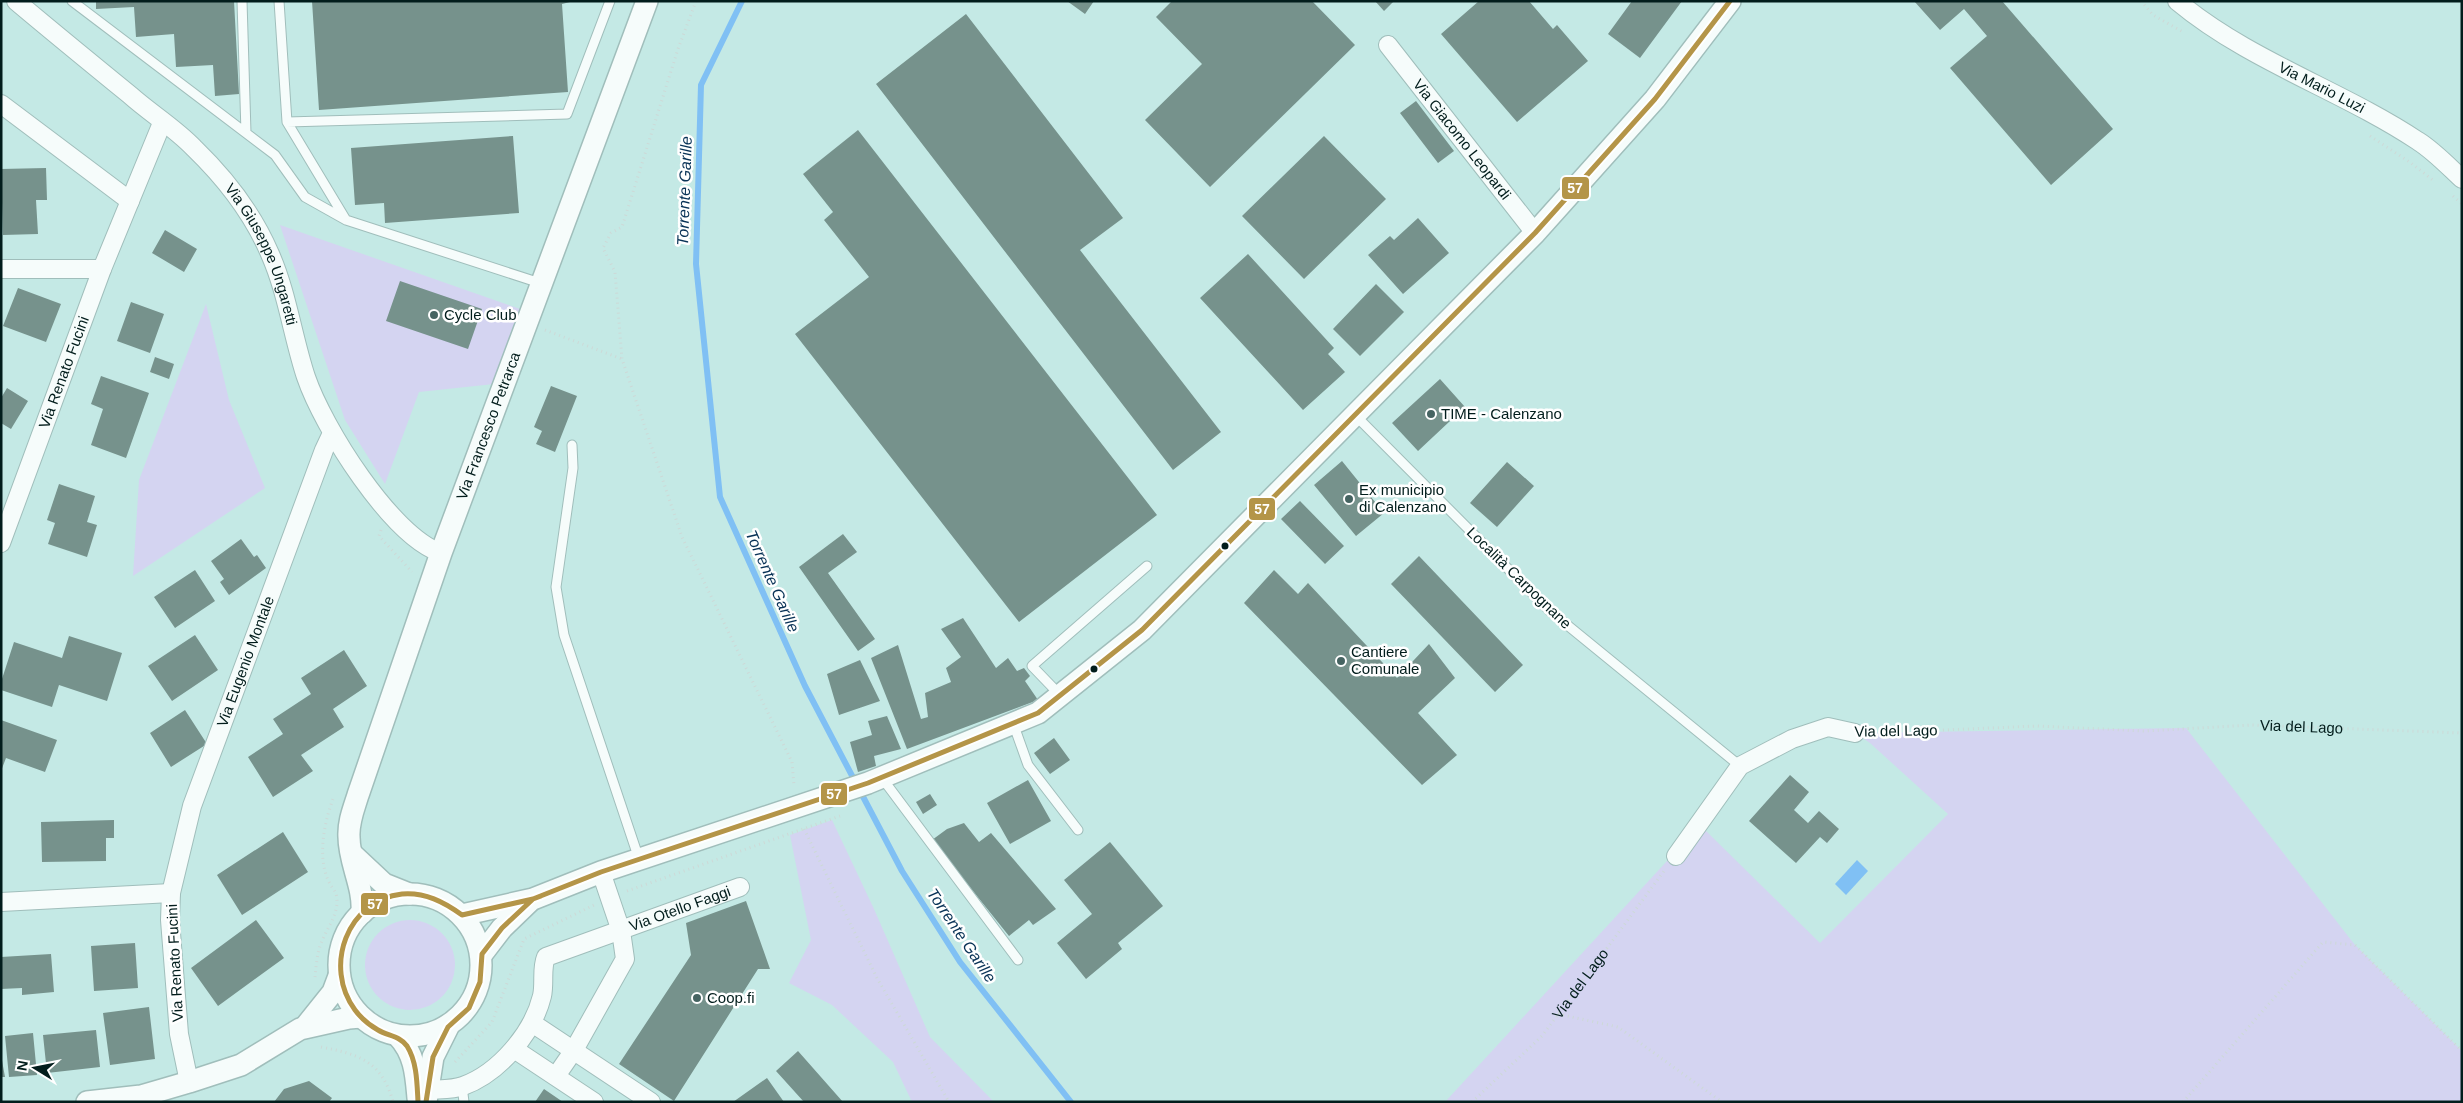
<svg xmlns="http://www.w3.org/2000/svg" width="2463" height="1103" font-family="Helvetica,sans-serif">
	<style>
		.green { fill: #d4d4f1 }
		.water { fill: #80c0f4 }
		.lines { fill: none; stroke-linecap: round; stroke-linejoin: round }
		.stream { stroke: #80c0f4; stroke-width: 6 }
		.building { fill: #76928c }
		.service-casing { stroke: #a0bebb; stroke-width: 11 }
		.minor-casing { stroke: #a0bebb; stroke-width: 20 }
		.tertiary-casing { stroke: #a0bebb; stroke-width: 24 }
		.path { stroke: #cdd9d7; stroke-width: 3; stroke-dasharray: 1 4; stroke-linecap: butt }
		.service { stroke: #f6fcfb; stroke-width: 9 }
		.minor { stroke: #f6fcfb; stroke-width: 18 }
		.tertiary { stroke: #f6fcfb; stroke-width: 21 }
		.bus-1-casing { stroke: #fff; stroke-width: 9 }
		.bus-1 { stroke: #b49548; stroke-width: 5 }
		.poi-dot { fill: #466462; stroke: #fff; stroke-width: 2 }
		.bus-dot { fill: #021d1c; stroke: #fff; stroke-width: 2 }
		.labels { text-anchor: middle; stroke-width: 5; stroke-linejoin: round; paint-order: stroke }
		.street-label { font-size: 15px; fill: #021d1c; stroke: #fff }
		.poi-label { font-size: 15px; fill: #021d1c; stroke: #fff; text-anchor: start }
		.water-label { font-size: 16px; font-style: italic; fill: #083256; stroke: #fff }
		.line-badge { stroke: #fff; stroke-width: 2 }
		.badge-label { font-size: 14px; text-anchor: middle; font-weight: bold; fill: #fff }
	</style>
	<rect width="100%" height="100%" fill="#c4e9e5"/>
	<path class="green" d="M280,225L520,309L494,384L419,392L385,484L345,420Z
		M206,304L229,400L265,488L133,576L139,480Z
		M2186,728L2355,945L2462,1051V1102H1445L1690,836L1703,828L1820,943L1948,814L1870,743L1855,733Z
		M832,820L874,909L930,1037L994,1102H912L893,1062L832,1005L789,983L811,940L790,835Z
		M365 965a45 45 0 1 1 90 0a45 45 0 1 1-90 0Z"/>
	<path class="water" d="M1857,860L1868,871L1846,895L1835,884Z"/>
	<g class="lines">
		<path class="stream" d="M742,1L701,85L696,264L720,497L805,686L902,871L960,962L1071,1102"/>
	</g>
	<path class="building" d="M96,1H234L239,94L215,96L213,65L176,67L174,34L136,37L134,7L96,9Z
		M312,1H574L562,4L568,92L319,110Z
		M1067,1H1094L1085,14Z
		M1172,1H1312L1355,45L1210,187L1145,120L1202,64L1156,17Z
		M1375,1H1394L1384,11Z
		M1479,1H1529L1553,29L1557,25L1588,61L1517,122L1441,34Z
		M1632,1H1682L1640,58L1608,34Z
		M1914,1H2002L2113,129L2051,185L1950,68L1987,36L1964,9L1940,30Z
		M966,14L1123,218L1080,250L1221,432L1173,470L876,84Z
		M1416,101L1454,151L1438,163L1400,113Z
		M858,130L1157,515L1019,622L795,334L869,277L824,220L833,212L803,174Z
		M513,136L519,213L385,223L384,203L355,205L351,148Z
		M1324,136L1386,199L1304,279L1242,216Z
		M46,168L47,200H36L38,234L3,235L1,169Z
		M1418,218L1449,253L1403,294L1368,255L1390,236L1394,240Z
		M165,230L197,249L184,272L152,253Z
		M1248,254L1334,348L1328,354L1345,372L1303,410L1200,298Z
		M400,281L482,309L468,349L386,321Z
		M1376,284L1404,312L1360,356L1333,329Z
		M18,288L61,304L46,342L3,326Z
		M131,302L164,314L150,353L117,341Z
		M155,357L174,364L169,379L150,372Z
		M101,376L149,393L126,458L91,445L103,409L91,404Z
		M1440,379L1465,407L1418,451L1392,423Z
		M551,386L577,396L555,452L536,444L542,431L534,427Z
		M7,388L28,401L11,429L1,423V398Z
		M1342,461L1384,513L1356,536L1314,485Z
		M1507,462L1534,486L1497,527L1470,503Z
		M59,484L95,496L87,522L97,525L87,557L48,544L55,523L47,520Z
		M1300,501L1344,546L1325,564L1281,519Z
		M843,534L857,552L828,573L875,639L858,651L799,567Z
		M241,539L254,557L257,555L266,568L229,595L220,582L224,579L211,561Z
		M1419,556L1523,665L1495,692L1391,584Z
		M195,570L215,601L175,628L154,597Z
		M1274,570L1298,594L1308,583L1397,678L1429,644L1455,678L1418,713L1457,755L1422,785L1244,603Z
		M963,618L996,668L1008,658L1017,671L1024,668L1030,676L1025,681L1038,700L907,749L871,658L898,645L921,719L928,717L925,693L951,682L946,668L961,657L941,629Z
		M195,635L218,670L172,701L148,666Z
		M69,636L122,653L107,701L59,685L52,707L1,690V682L14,642L62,658Z
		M344,650L367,686L333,709L344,727L301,755L313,771L273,797L248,757L283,734L273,719L311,694L301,678Z
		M860,660L880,701L839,715L827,674Z
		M185,710L207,744L171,767L150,733Z
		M887,716L901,749L874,756L876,766L858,772L850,742L872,735L868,721Z
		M1,720L57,740L45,772L6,758L1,771Z
		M1054,738L1070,760L1050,774L1034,753Z
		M1790,775L1809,792L1794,810L1808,823L1819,811L1839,829L1827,843L1820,837L1796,863L1749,821Z
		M1028,780L1051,821L1010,844L987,803Z
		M930,794L937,805L923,814L916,802Z
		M114,820V838H106V861L42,862L41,822Z
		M964,823L979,842L991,833L1056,909L1033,925L1029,920L1009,936L932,840L947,829Z
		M283,832L308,872L242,915L217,875Z
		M1110,842L1163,906L1118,943L1122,949L1086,979L1057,943L1092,914L1064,880Z
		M746,901L770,969H758L674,1101L619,1064L691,955L686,923Z
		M256,920L284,958L218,1006L191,968Z
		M135,943L138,988L94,991L91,946Z
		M51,954L54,992L22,995V988L1,989V957Z
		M149,1007L155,1059L110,1065L103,1013Z
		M96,1030L100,1067L47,1073L43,1035Z
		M33,1033L37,1075L9,1077L5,1036Z
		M798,1051L843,1102H804L776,1071Z
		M1,1055L5,1077H1Z
		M767,1078L784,1102H733Z
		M309,1081L332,1098L329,1102H274L284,1089Z
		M544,1089L563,1102H535Z"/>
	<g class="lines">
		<g class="service-casing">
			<path id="service" d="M72,1L275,155L305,197L346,220
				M242,1L246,133
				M279,1L287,122L346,220L540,283
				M287,122L567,114L610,1
				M1356,416L1550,611L1740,766
				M572,445L573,468L556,587L564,635L639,859
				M1060,695L1032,666L1147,566
				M1013,723L1028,765L1078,830
				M882,778L1018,960
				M462,1086L464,1102"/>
		</g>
		<g class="minor-casing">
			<g id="minor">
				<path id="s3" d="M16,1C54,33 92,64 130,95C150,113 175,128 194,148C225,178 253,214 270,254C287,292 293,338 306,377C323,427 391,536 441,553"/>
				<path id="s4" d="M2177,1C2249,61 2341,90 2418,141C2434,151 2448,166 2462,179"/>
				<path id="s5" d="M1388,45L1535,233"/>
				<path d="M1,104L130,201"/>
				<path d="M1,269H102"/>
				<path id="s6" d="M1,543L102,269L162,123"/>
				<path d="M1676,856L1740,766L1792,739L1828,727L1855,733"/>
				<path d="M1,902L171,893"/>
				<path d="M532,1023L651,1102"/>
				<path d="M514,1049L594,1102"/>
				<path d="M556,1076L574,1050L625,959L621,931L601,872"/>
				<path id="s7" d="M189,1082L179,1034L170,920L171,893L192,806L324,450L332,433"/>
				<path id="s8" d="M428,1090C439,1089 452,1090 463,1086C499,1073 533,1033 542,996C545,983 541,969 546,957L740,887"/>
			</g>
		</g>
		<g class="tertiary-casing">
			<g id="tertiary">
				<path d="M353,855L384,884L409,894"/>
				<circle cx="410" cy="965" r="71"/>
				<path id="s9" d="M362,913C364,886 349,863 349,837C348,822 354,808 358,795L441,553L647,1"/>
				<path d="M462,915L533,899L601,872L868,783L1038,713L1142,630L1535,233L1655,99L1730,1"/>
				<path d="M482,954L502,928L529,902"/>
				<path d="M305,1027L333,992L339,976"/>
				<path d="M398,1036C415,1054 416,1075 418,1098"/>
				<path d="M87,1102L141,1096L189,1082L241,1065L300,1029L349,1018L361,1017"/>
				<path d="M426,1102L433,1057L448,1027"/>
			</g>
		</g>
		<g class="path">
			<path d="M696,1L678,49L622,227L611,233L603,248L615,272L622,359L682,537L792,762L794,786"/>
			<path d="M2141,1L2153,15L2183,32"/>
			<path d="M2370,136L2411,163L2434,181"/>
			<path d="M2453,196L2462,204"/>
			<path d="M545,330L622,359"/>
			<path d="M381,530L379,536L412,572"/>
			<path id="s1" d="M1873,733L2037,726L2145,731L2252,725L2462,733"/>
			<path d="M804,829L877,978L949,1102"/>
			<path d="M627,891L840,816"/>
			<path d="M315,977C316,967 317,955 320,946C325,931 336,919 337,903C337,890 334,892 329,882C317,858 324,823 333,799"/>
			<path d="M1558,1014L1618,1027L1722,1102"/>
			<path d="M321,1047C358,1054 382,1061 393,1102"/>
			<path d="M455,1062L492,1022L524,939L594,905"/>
			<path id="s2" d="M1472,1102L1542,1036L1664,871"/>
			<path d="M2183,1102L2323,942L2355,945L2462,1051"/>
		</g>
		<use href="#service" class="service"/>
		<use href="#minor" class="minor"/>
		<use href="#tertiary" class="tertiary"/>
		<g class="bus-1-casing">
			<path id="bus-1" d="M418,1102C417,1083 417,1062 407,1046C400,1036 388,1036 378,1030C369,1025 361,1018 355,1010C323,967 347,900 402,894C425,892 444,902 462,915L533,899L601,872L868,783L1038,713L1142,630L1535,233L1655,99L1730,1
				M426,1102L433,1057L448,1027L469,1008L480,982L482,954L502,928L533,899L541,896"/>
		</g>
		<use href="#bus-1" class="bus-1"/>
	</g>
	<g class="poi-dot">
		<circle cx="434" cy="315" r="5"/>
		<circle cx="1431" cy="414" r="5"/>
		<circle cx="1349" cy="499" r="5"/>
		<circle cx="1341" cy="661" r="5"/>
		<circle cx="697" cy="998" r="5"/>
	</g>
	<g class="bus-dot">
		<circle cx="1225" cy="546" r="4.5"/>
		<circle cx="1094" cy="669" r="4.5"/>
	</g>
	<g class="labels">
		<g class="street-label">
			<text dy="5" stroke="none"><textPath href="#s4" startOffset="169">Via Mario Luzi</textPath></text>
			<text dy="5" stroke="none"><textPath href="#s5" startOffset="120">Via Giacomo Leopardi</textPath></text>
			<text dy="5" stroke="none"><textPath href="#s3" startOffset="359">Via Giuseppe Ungaretti</textPath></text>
			<text dy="5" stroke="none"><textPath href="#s6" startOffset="182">Via Renato Fucini</textPath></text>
			<text dy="5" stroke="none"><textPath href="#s9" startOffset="512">Via Francesco Petrarca</textPath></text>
			<text transform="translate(1519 578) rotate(44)" y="5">Località Carpognane</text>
			<text dy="5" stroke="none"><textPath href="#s7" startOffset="434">Via Eugenio Montale</textPath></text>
			<text dy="5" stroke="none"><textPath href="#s1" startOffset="429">Via del Lago</textPath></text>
			<text transform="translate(1896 731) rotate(-1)" y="5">Via del Lago</text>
			<text dy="5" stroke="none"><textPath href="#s8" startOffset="341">Via Otello Faggi</textPath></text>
			<text transform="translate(175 963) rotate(-93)" y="5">Via Renato Fucini</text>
			<text dy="5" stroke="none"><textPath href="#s2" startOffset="161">Via del Lago</textPath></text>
		</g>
		<g class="poi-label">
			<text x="444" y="320">Cycle Club</text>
			<text x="1441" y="419">TIME - Calenzano</text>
			<text x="1359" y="495">Ex municipio<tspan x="1359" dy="17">di Calenzano</tspan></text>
			<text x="1351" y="657">Cantiere<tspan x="1351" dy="17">Comunale</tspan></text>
			<text x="707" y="1003">Coop.fi</text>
		</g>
		<g class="water-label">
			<text transform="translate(684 191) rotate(-88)" y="6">Torrente Garille</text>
			<text transform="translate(773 581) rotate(66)" y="6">Torrente Garille</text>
			<text transform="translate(962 935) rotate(56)" y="6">Torrente Garille</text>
		</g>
	</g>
	<g class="line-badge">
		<rect x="1561" y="176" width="29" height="24" rx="5" fill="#b49548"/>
		<rect x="1248" y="497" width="28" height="24" rx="5" fill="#b49548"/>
		<rect x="820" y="782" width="28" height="24" rx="5" fill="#b49548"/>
		<rect x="360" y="892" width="29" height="24" rx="5" fill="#b49548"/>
	</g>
	<g class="badge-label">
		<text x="1575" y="193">57</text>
		<text x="1262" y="514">57</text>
		<text x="834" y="799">57</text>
		<text x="375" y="909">57</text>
	</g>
	<rect width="2463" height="1103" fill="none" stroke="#021d1c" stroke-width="5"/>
	<g transform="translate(35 1068) rotate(280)" stroke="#ffffff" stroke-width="4" paint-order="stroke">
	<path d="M0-4L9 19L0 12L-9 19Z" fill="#021d1c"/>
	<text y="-8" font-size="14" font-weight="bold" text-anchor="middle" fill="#021d1c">N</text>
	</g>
</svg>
